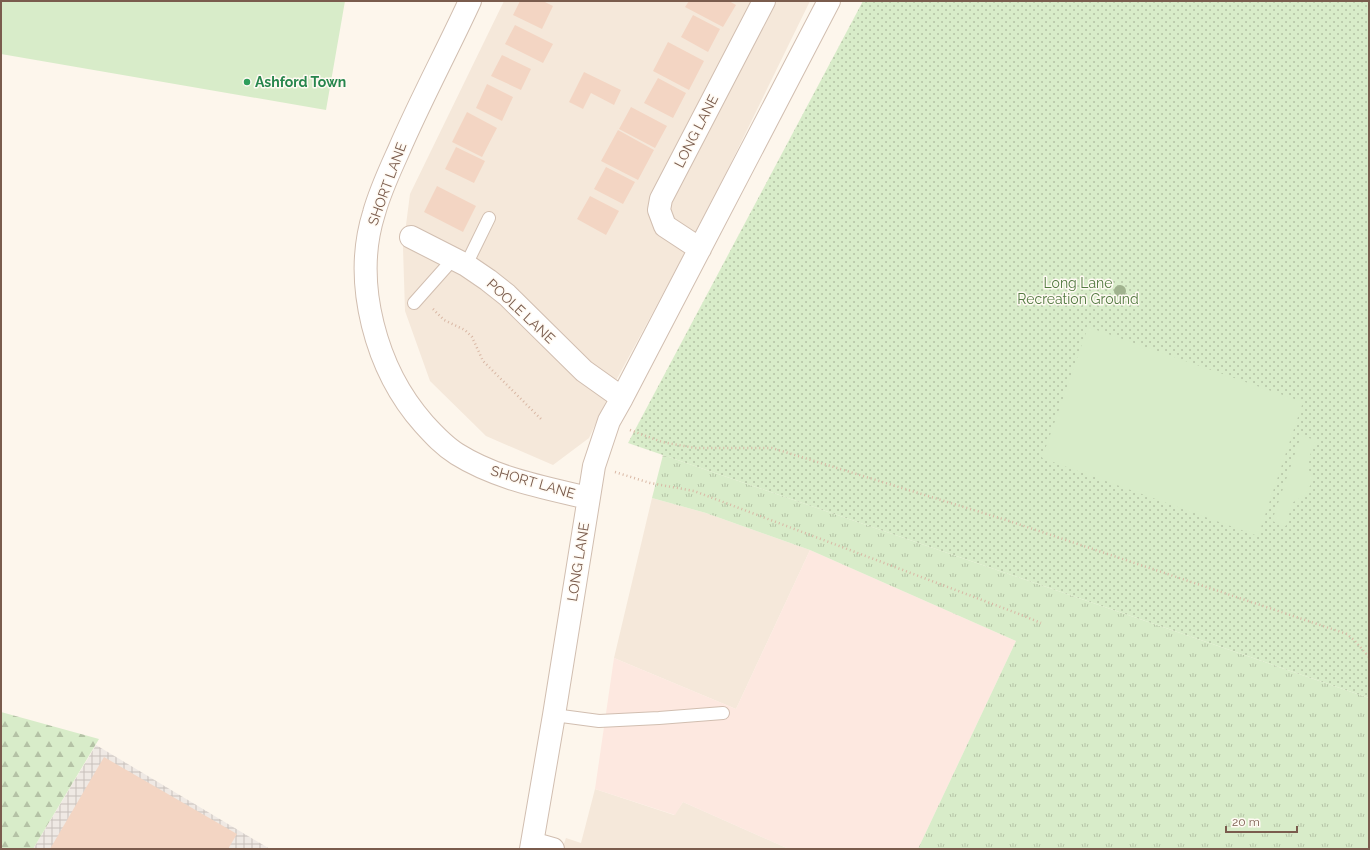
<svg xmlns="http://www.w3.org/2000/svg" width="1370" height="850" font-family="Raleway,sans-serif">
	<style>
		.residential { fill: #f5e8da }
		.commercial { fill: #fde8e0 }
		.industrial { fill: url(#industrial-grid) }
		.grass { fill: url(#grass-tufts) }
		.forest { fill: url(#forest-firs) }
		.park { fill: url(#park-dots) }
		.garden { fill: #d8ecc9 }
		.building { fill: #f3d5c3 }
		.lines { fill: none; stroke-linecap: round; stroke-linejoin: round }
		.lane-casing { stroke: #d1beb0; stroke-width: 14 }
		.street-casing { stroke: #d1beb0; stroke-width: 24 }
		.path { stroke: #d9b8a5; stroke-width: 2.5; stroke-dasharray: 1 3; stroke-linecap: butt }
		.lane { stroke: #fff; stroke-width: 12 }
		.street { stroke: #fff; stroke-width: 22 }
		.tree { fill: #a0b28e }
		.leisure-dot { fill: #2e9e5b; stroke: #fffaf3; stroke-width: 1.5 }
		.labels { text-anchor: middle; stroke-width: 3; stroke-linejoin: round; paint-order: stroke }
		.leisure-label { font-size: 14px; font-weight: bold; fill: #27864d; stroke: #fffaf3; text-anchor: start }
		.street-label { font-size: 14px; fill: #7a5c4d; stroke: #fffaf3 }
		.park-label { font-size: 14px; fill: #537a41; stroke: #fffaf3 }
	</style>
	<defs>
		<pattern id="industrial-grid" width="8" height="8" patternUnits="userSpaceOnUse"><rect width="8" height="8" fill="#efe9e4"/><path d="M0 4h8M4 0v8" fill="none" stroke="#c7c0bb"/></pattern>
		<pattern id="grass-tufts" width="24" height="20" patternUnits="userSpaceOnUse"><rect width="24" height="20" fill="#d8ecc9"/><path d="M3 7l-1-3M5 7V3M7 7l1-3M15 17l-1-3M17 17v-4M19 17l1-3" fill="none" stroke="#b4c2a5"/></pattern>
		<pattern id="forest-firs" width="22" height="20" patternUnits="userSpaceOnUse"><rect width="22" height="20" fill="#d8ecc9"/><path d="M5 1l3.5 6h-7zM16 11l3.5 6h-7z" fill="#b4c2a5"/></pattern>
		<pattern id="park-dots" width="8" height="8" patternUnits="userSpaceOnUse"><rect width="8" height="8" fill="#d8ecc9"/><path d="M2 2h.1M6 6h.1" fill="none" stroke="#b4c2a5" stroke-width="1.8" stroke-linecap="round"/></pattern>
	</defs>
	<rect width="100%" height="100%" fill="#fdf6ec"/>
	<path class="residential" d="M504,1H810L707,212L612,388L589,438L553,465L486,436L430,381L405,311L403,248L410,194Z
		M652,498L706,513L810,550L736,709L614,658Z
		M595,789L674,815L683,802L789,849H562L566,838L581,843Z"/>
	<path class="commercial" d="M810,550L1016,641L918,849H789L683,802L675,815L595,789L614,658L736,709Z"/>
	<path class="industrial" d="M96,745L270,849H33Z"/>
	<path class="grass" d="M663,455L1369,698V849H918L1016,641L810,550L706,513L652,498Z"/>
	<path class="forest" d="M1,712L99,739L33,849H1Z"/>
	<path class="park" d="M863,1H1369V698L628,443Z"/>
	<path class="garden" d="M1,1H345L326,110L1,54Z
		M1088,327L1303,402L1258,536L1042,458Z
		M1301,436L1316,440L1307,463L1311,477V484L1305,495L1292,503L1286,526L1272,521Z"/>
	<path class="building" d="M520,1H543L553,6L542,29L513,15Z
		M689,1H729L736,5L723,27L685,7Z
		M693,15L720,29L708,52L681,37Z
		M515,25L553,44L543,63L505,44Z
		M668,42L704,61L689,90L653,71Z
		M502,55L531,69L521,90L491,76Z
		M584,72L621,90L614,105L591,93L583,109L569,102Z
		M658,78L686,93L673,118L644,103Z
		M487,84L513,97L502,121L476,108Z
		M631,107L667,126L655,148L619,129Z
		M467,112L497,128L482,157L452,142Z
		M618,130L654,150L638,180L601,161Z
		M456,147L485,161L474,183L445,169Z
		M606,167L635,182L623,204L594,189Z
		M437,186L476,206L463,232L424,212Z
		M590,196L619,211L606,235L577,219Z
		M104,757L237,834L228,849H50Z"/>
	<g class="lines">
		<g class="lane-casing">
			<path id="lane" d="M466,265L489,218
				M414,303L454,258
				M554,715L599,721L659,718L723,713"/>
		</g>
		<g class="street-casing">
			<path id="street" d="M470,1C447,51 421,99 399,150C390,170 380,191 374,213C352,283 376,370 424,424C434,435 444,446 457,454C497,479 543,487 588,498
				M411,237L466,265L488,280L507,295L584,371L622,398
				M700,249L665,226L659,210L661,199L764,1
				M532,843L553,849
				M531,849L554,715L594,466L609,421L622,398L829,1"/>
		</g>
		<path class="path" d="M433,309L444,320L465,330L472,337L483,361L541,419
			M630,430L662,442L695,448H772L1006,520L1347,634L1355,641L1369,657
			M615,472L650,483L694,491L1019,614L1041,623"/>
		<use href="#lane" class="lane"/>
		<use href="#street" class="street"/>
	</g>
	<circle class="tree" cx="1120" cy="291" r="6"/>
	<circle class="leisure-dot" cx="247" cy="82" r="4"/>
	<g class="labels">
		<g class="leisure-label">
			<text x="255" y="87">Ashford Town</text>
		</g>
		<g class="street-label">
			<text transform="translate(696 131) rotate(-63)" y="5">LONG LANE</text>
			<text transform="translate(387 184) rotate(-70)" y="5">SHORT LANE</text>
			<text transform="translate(521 311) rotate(43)" y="5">POOLE LANE</text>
			<text transform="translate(533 482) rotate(16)" y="5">SHORT LANE</text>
			<text transform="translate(578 562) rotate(-81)" y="5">LONG LANE</text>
		</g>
		<g class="park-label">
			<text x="1078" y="288">Long Lane<tspan x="1078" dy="16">Recreation Ground</tspan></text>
		</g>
	</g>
	<rect width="1370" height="850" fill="none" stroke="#7a5c4d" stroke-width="4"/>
	<path d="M1226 826v6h71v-6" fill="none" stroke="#7a5c4d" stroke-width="2"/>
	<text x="1232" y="826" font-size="12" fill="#7a5c4d" stroke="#fffaf3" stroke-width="3" paint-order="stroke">20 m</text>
</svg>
